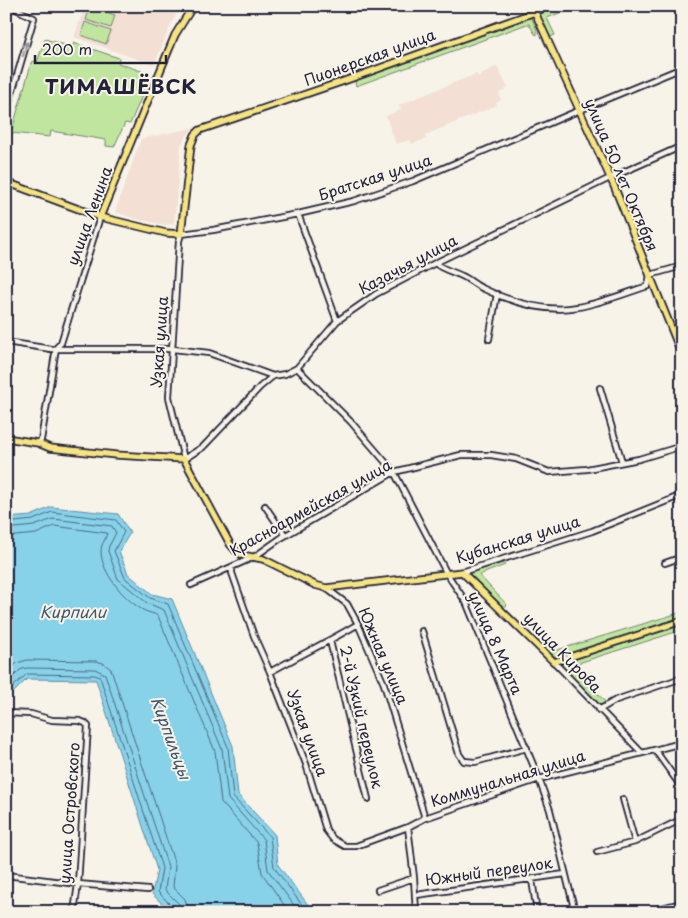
<svg xmlns="http://www.w3.org/2000/svg" width="688" height="918" font-family="'Playpen Sans',sans-serif">
	<style>
		.built { fill: #f3dfd4 }
		.green { fill: #c0e59f; stroke: #71846d }
		.water { fill: #88d2e9; stroke: #5f8ca3 }
		.lines { fill: none; stroke-linecap: round; stroke-linejoin: round }
		.shore { stroke: #4b6881; stroke-width: 1 }
		.minor-casing { stroke: #22223b; stroke-width: 8 }
		.major-casing { stroke: #22223b; stroke-width: 9 }
		.minor { stroke: #f7f3e8; stroke-width: 4.5 }
		.major { stroke: #f6e381; stroke-width: 5.5 }
		.oneway { stroke: #97959a }
		.labels { text-anchor: middle; stroke-width: 4; stroke-linejoin: round; paint-order: stroke }
		.street-label { font-size: 15px; fill: #22223b; stroke: #f7f3e8 }
		.water-label { font-size: 16px; font-style: italic; fill: #41576f; stroke: #f7f3e8 }
		.district-label { font-size: 20px; font-weight: bold; letter-spacing: 1px; fill: #22223b; stroke: #f7f3e8 }
	</style>
	<rect width="100%" height="100%" fill="#f7f3e8"/>
	<filter id="ink" filterUnits="userSpaceOnUse"><feTurbulence type="fractalNoise" baseFrequency=".02" numOctaves="2"/><feDisplacementMap in="SourceGraphic" scale="10" xChannelSelector="R" yChannelSelector="G"/><feConvolveMatrix kernelMatrix="1 2 1 2 8 2 1 2 1" color-interpolation-filters="sRGB"/></filter>
	<g filter="url(#ink)">
		<path class="built" d="M85,6H182L172,22L154,65L74,37Z
			M497,66L508,88L499,93L501,100L496,103L497,105L425,135L426,139L412,144L410,140L396,144L386,116L401,110L399,105L476,74L478,77Z
			M193,128L185,138L181,145L174,223L166,225L140,220L115,212L141,139Z"/>
		<path class="green" d="M556,6H577L547,18L555,35L550,37L540,18C542,10 549,9 556,6Z
			M90,7L115,15L111,28L86,20Z
			M531,16L537,30V35L535,34L529,24H527L356,86L355,82L357,79Z
			M85,22L111,31L106,44L81,35Z
			M45,39L72,47L74,43L119,58L118,63L144,72L138,86L145,89L130,124L125,123L114,147L106,146V140L51,131L50,137L11,133L32,61L37,62Z
			M502,560L505,565L479,575L507,605L503,608L470,574L471,571Z
			M682,612V619L562,656H553L539,644L542,641L554,651Z
			M682,623V630L572,665L606,703L601,707H598L562,666V662Z"/>
		<path class="water" d="M51,507L118,514L130,533L119,551L128,574L152,594L172,599L233,746L238,795L275,835L278,865L309,906L315,912H171L152,894L157,870L96,680L27,679L6,700V518L31,516Z"/>
		<g class="lines">
			<path class="shore" d="M6,523L33,520L52,512L116,520L124,532L114,551L125,578L150,598L168,604L228,747L233,797L270,837L274,867L307,912
				M6,529L34,526L53,519L112,526L116,533L109,546L108,551L118,579L147,603L164,610L222,749L228,799L264,840L268,870L299,912
				M6,537L36,534L54,526L107,533C106,539 101,544 101,551C101,573 125,600 143,610C148,613 154,613 158,616L215,751L221,802L257,843L262,873L289,912
				M6,673L17,663L27,660L96,661L103,663L111,669L175,865L173,887L185,899L189,912
				M6,684L20,670L26,668L95,669L105,674L168,867L165,890L179,904L181,912
				M6,693L27,674L95,675L100,677L162,868L158,892L173,907L175,912"/>
			<g class="minor-casing">
				<path id="minor" d="M535,12L550,6
					M682,68L580,110L413,181L354,201L298,214L213,230L181,234L179,241L169,397L184,459L203,447L260,387L273,376L285,374L297,368L337,321L376,294L435,263L610,178L682,146
					M6,113L34,18L10,6
					M298,214L337,321
					M435,263C443,270 452,271 462,276C469,279 475,285 482,288C511,302 546,313 578,307C602,303 626,293 648,286L650,275L682,266
					M674,333L682,331
					M489,339L497,294
					M6,342L51,349H173L209,353L273,376
					M297,368L351,422L394,472L447,574L466,602L539,779L550,810L575,912
					M600,388L622,462
					M38,443L41,440L56,348L61,343L100,217
					M265,506L285,535
					M665,563L682,557
					M232,567V573L254,636L270,672L306,764L326,830L333,839L345,846H356L408,827L425,818L539,779L682,743
					M462,572L592,531L682,495
					M191,585L254,557L281,538L394,472L461,455H491L516,459L549,472L587,469L639,459L682,446
					M326,588L347,604L358,624L384,684L425,818
					M422,631L459,754L464,761L475,762L527,748
					M330,641L368,799
					M554,662L642,753
					M270,672C300,655 330,641 358,624
					M599,710L616,700L682,678
					M6,713L31,714L52,720L80,721L85,723L88,726L78,884L74,912
					M655,750L682,788
					M623,799L635,842
					M408,827L414,878L416,912
					M597,852L635,842L682,819
					M6,875L78,884L148,890
					M532,880L537,912
					M378,890L414,878
					M416,895L565,874
					M646,912L682,903"/>
			</g>
			<g class="major-casing">
				<path id="major" d="M532,6L614,186L682,355
					M6,182L100,217L166,233L181,234L191,145L195,135L200,130L344,81L535,12
					M100,217L175,35L193,6
					M6,438L38,443L50,448L116,455L184,459L230,544L236,551L242,555L263,559L315,585L326,588L462,572L554,662L682,621"/>
			</g>
			<use href="#minor" class="minor"/>
			<use href="#major" class="major"/>
		</g>
		<defs><path id="oneway-shaft" d="M-6 0H5M1.5-3L5.5 0L1.5 3" fill="none" stroke-width="1.6" stroke-linecap="round" stroke-linejoin="round" transform="scale(1.25)"/></defs>
		<use class="oneway" href="#oneway-shaft" transform="translate(25 49) rotate(-74)"/>
	</g>
	<g class="labels">
		<g class="street-label">
			<text transform="translate(370 58) rotate(-20)" y="5">Пионерская улица</text>
			<text transform="translate(621 175) rotate(67)" y="5">улица 50 лет Октября</text>
			<text transform="translate(375 178) rotate(-18)" y="5">Братская улица</text>
			<text transform="translate(90 216) rotate(-70)" y="5">улица Ленина</text>
			<text transform="translate(408 265) rotate(-28)" y="5">Казачья улица</text>
			<text transform="translate(160 342) rotate(-86)" y="5">Узкая улица</text>
			<text transform="translate(311 508) rotate(-29)" y="5">Красноармейская улица</text>
			<text transform="translate(518 540) rotate(-17)" y="5">Кубанская улица</text>
			<text transform="translate(495 643) rotate(66)" y="5">улица 8 Марта</text>
			<text transform="translate(562 653) rotate(46)" y="5">улица Кирова</text>
			<text transform="translate(383 656) rotate(67)" y="5">Южная улица</text>
			<text transform="translate(361 717) rotate(77)" y="5">2-й Узкий переулок</text>
			<text transform="translate(307 733) rotate(70)" y="5">Узкая улица</text>
			<text transform="translate(508 779) rotate(-17)" y="5">Коммунальная улица</text>
			<text transform="translate(70 813) rotate(-86)" y="5">улица Островского</text>
			<text transform="translate(489 872) rotate(-8)" y="5">Южный переулок</text>
		</g>
		<g class="water-label">
			<text x="73" y="618">Кирпили</text>
			<text transform="translate(171 738) rotate(70)" y="6">Кирпильцы</text>
		</g>
		<g class="district-label">
			<text x="121" y="94">ТИМАШЁВСК</text>
		</g>
	</g>
	<rect width="688" height="918" fill="none" stroke="#f7f3e8" stroke-width="25"/>
	<rect x="12" y="12" width="663" height="893" fill="none" stroke="#22223b" stroke-width="2" filter="url(#ink)"/>
	<path d="M35 55v8h131v-8" fill="none" stroke="#22223b" stroke-width="2.5"/>
	<text x="42" y="55" font-size="15" fill="#22223b" stroke="#f7f3e8" stroke-width="4" paint-order="stroke">200 m</text>
</svg>
